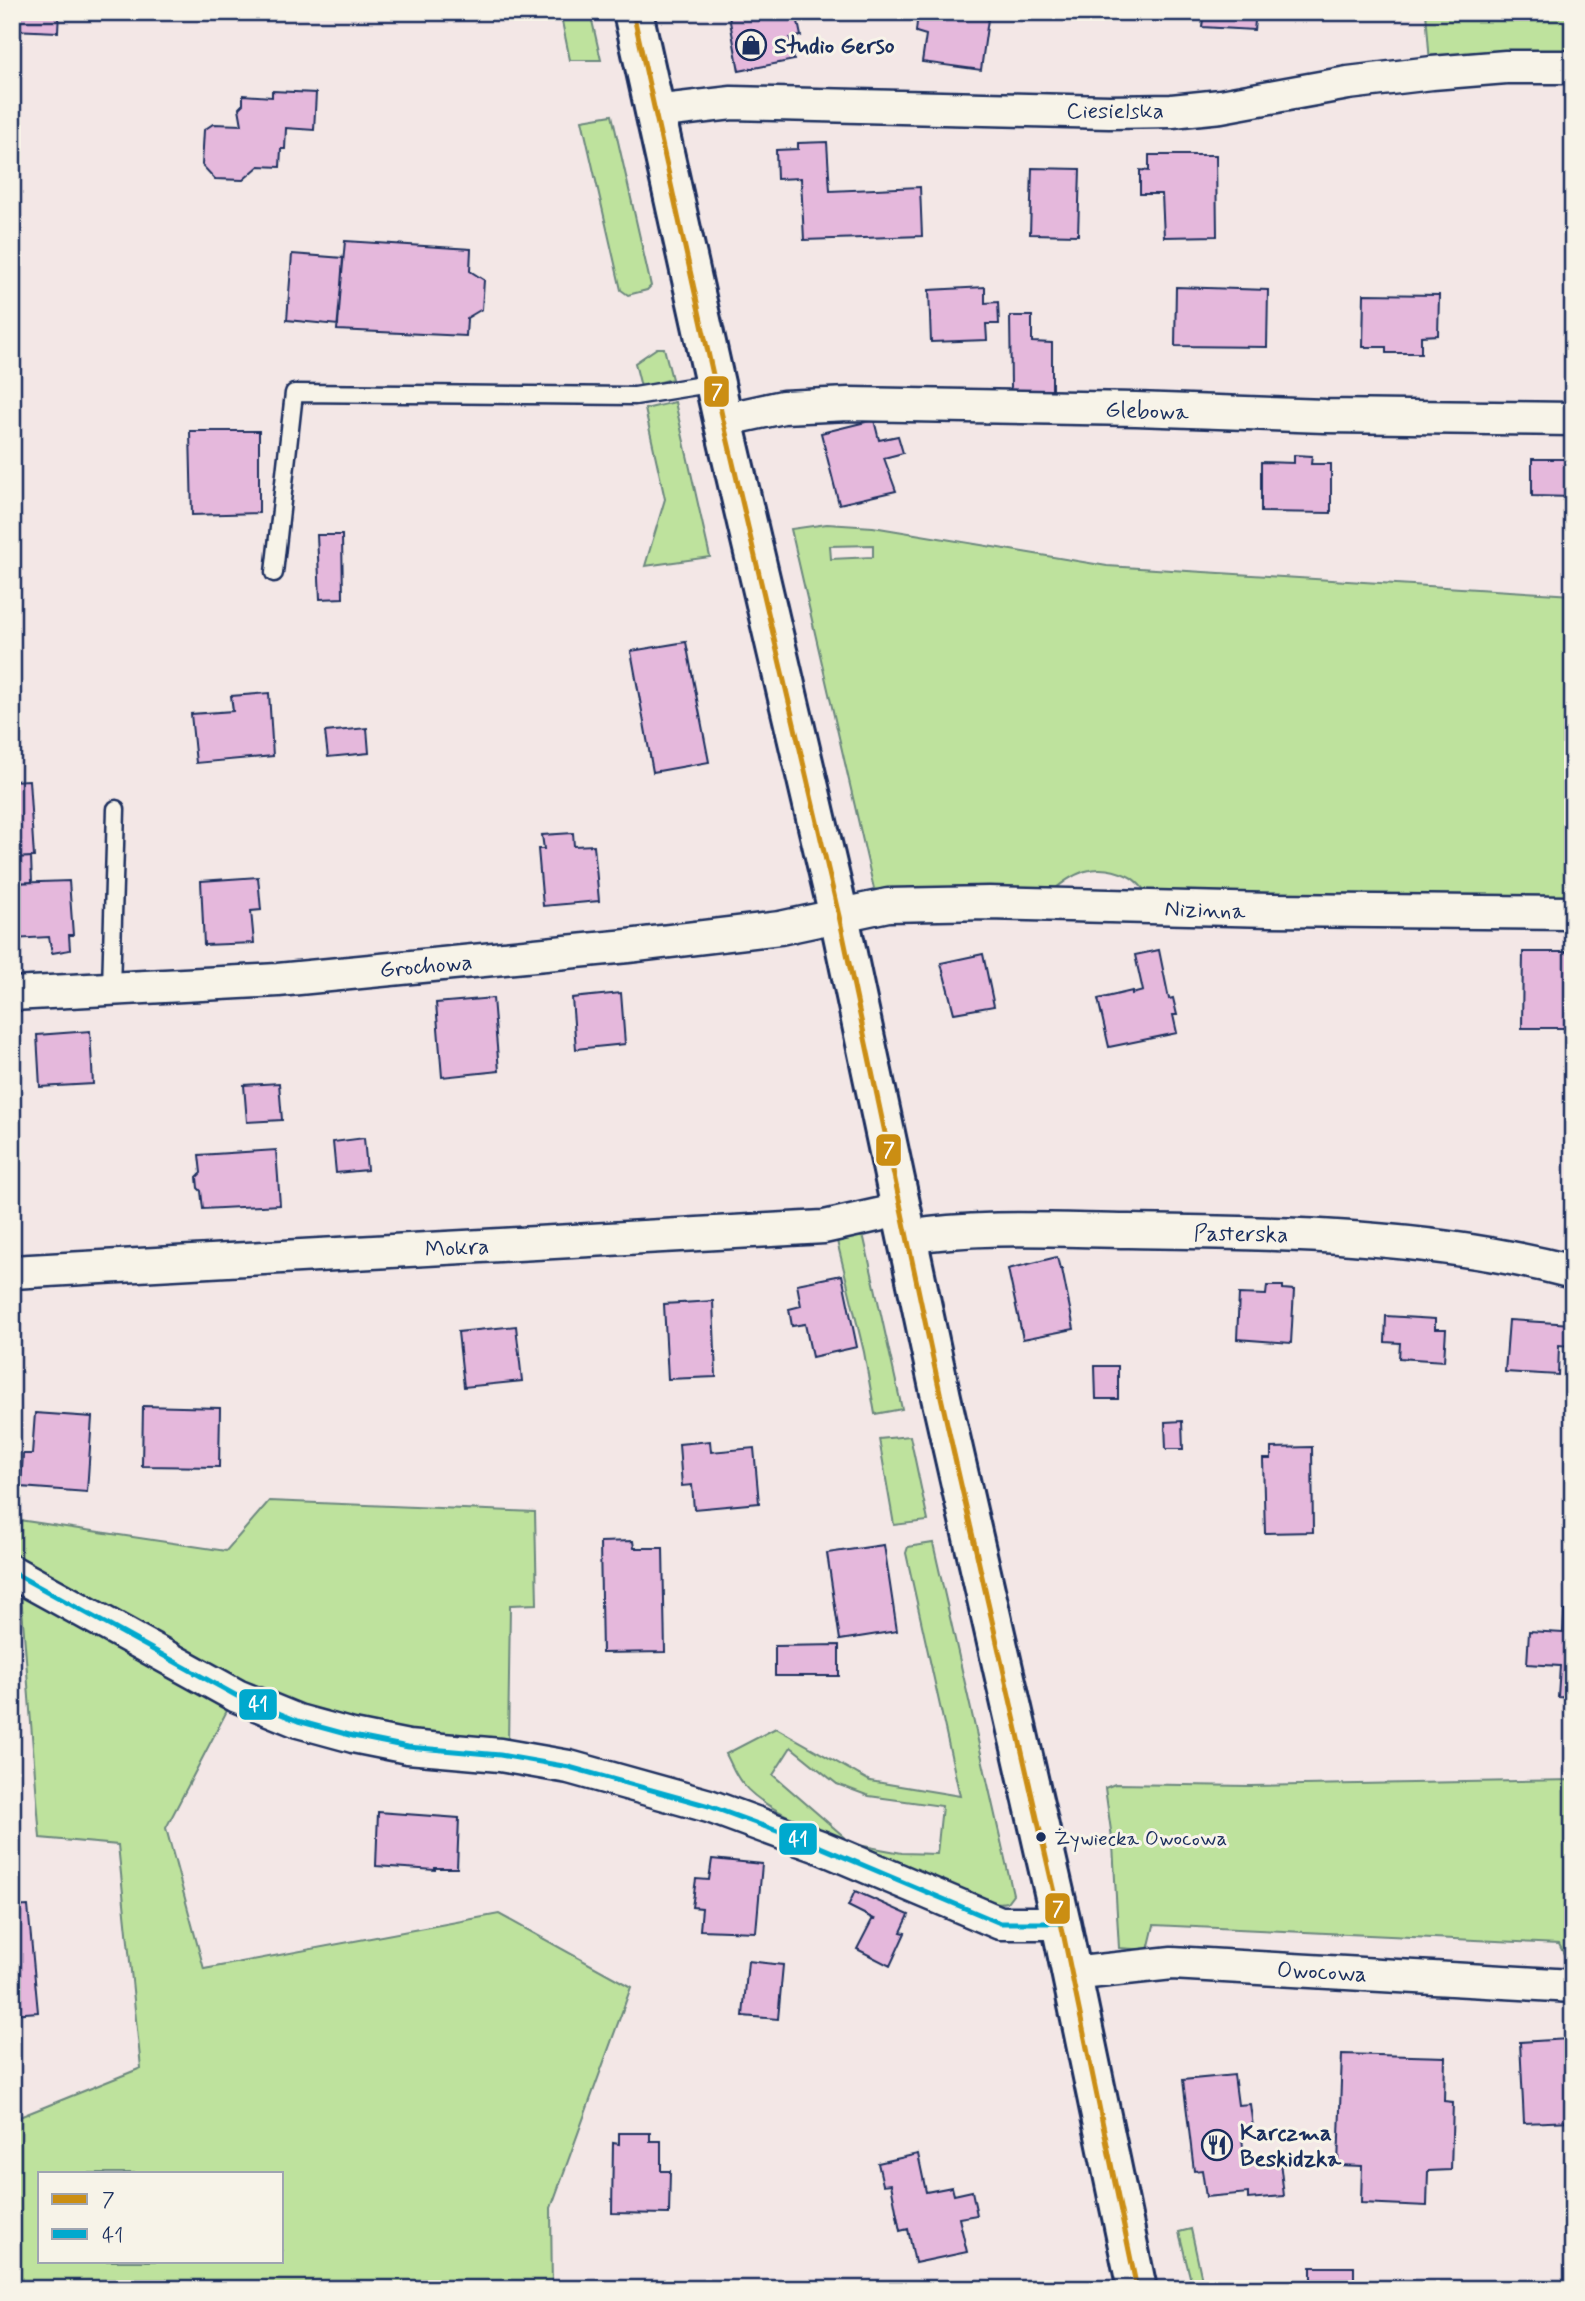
<svg xmlns="http://www.w3.org/2000/svg" width="1585" height="2301" font-family="Mynerve,sans-serif">
	<style>
		.green { fill: #bee29d; stroke: #6c887e; stroke-width: 2; fill-rule: evenodd }
		.building { fill: #e5b8dc; stroke: #1b2f5e; stroke-width: 2 }
		.lines { fill: none; stroke-linecap: round; stroke-linejoin: round }
		.lane-casing { stroke: #1b2f5e; stroke-width: 21 }
		.street-casing { stroke: #1b2f5e; stroke-width: 37 }
		.secondary-casing { stroke: #1b2f5e; stroke-width: 44 }
		.lane { stroke: #f7f3e8; stroke-width: 16 }
		.street { stroke: #f7f3e8; stroke-width: 32 }
		.secondary { stroke: #f7f3e8; stroke-width: 38 }
		.bus-1-casing { stroke: #f7f3e8; stroke-width: 10 }
		.bus-2-casing { stroke: #f7f3e8; stroke-width: 10 }
		.bus-1 { stroke: #cb8e13; stroke-width: 5 }
		.bus-2 { stroke: #00a9ce; stroke-width: 5 }
		.bus-dot { fill: #1b2f5e; stroke: #f7f3e8; stroke-width: 2.5 }
		.labels { text-anchor: middle; stroke-width: 6; stroke-linejoin: round; paint-order: stroke }
		.bus-label { font-size: 21px; fill: #1b2f5e; stroke: #f7f3e8; text-anchor: start }
		.poi-label { font-size: 23px; font-weight: bold; fill: #1b2f5e; stroke: #f7f3e8; text-anchor: start }
		.street-label { font-size: 23px; fill: #1b2f5e; stroke: #f7f3e8 }
		.line-badge { stroke: #f7f3e8; stroke-width: 2.5 }
		.badge-label { font-size: 19px; text-anchor: middle; font-weight: bold; fill: #fff }
	</style>
	<rect width="100%" height="100%" fill="#f3e7e6"/>
	<filter id="ink" filterUnits="userSpaceOnUse"><feTurbulence type="fractalNoise" baseFrequency=".0143" numOctaves="2"/><feDisplacementMap in="SourceGraphic" scale="14" xChannelSelector="R" yChannelSelector="G"/><feConvolveMatrix kernelMatrix="1 2 1 2 8 2 1 2 1" color-interpolation-filters="sRGB"/></filter>
	<g filter="url(#ink)">
		<path class="green" d="M560,12H590L601,60H570Z
			M1426,12H1573V59L1430,63Z
			M612,115L651,286L647,290L628,295L621,290L582,120Z
			M657,348H664L672,379L641,387L635,363Z
			M675,402L710,557L645,566L665,499L645,409Z
			M827,524L873,527L1107,566L1573,595V902L1149,895C1143,889 1136,879 1128,876C1095,860 1072,873 1048,895L889,893L874,889L791,529ZM873,545V557L831,559L830,546Z
			M853,1234L864,1238L902,1409L875,1414L864,1352L836,1237Z
			M910,1436L928,1521L894,1525L879,1439Z
			M269,1501L535,1512L537,1604L510,1605L508,1746L413,1740L298,1714L12,1564V1519L226,1551Z
			M933,1543L1013,1894L1007,1902C974,1910 891,1860 858,1845L902,1853L937,1854L942,1806L869,1796L837,1784L791,1747L773,1775L848,1840C815,1828 764,1811 742,1783C735,1775 731,1763 726,1754L776,1728L870,1781L960,1796L906,1553L908,1547Z
			M20,1582L230,1705L166,1828L204,1969L499,1914L631,1987L551,2208L552,2289H12V2120L141,2068L118,1845L40,1838ZM40,2173H282V2261H40Z
			M1573,1780V1972L1559,1944L1154,1925L1148,1950L1119,1948L1113,1845L1105,1788L1115,1784L1250,1786Z
			M1191,2229L1204,2289H1193L1179,2232Z"/>
		<path class="building" d="M12,12H59L58,32L12,30Z
			M749,12H796L801,36L790,38L794,60L739,71L729,16Z
			M918,12H989L981,70L922,62L926,35L916,32Z
			M1204,12H1256L1254,30L1202,27Z
			M272,91L316,93L314,130L286,128L285,149H281L280,167L259,166L243,180L215,179L202,165L204,130L213,124L242,125L239,108L243,104V95L272,97Z
			M1573,128V192L1566,129Z
			M827,142L830,191L920,187L922,236L804,240L801,178L777,179L776,150L798,149V143Z
			M1149,155H1216L1217,236L1164,237L1162,194H1140V170L1149,171Z
			M1032,168L1080,169L1078,235L1030,234Z
			M345,241L471,249L470,271L484,280L482,309L467,318L466,336L337,330Z
			M292,254L343,258L338,325L287,320Z
			M985,287V303L998,302L999,324H986L987,340L931,342L929,290Z
			M1176,287L1268,290L1267,347L1175,346Z
			M1364,294L1439,295L1438,335L1421,336V353H1386V347H1363Z
			M1010,316H1032V342L1052,343V390H1009L1011,387Z
			M874,420L879,440L898,436L903,453L884,458L896,491L839,504L821,433Z
			M190,431H259V513L192,515Z
			M1294,455L1312,456L1311,464H1331V513L1261,512V462L1294,463Z
			M1532,459H1573V497L1532,496Z
			M317,535H342L343,598L320,599Z
			M686,642L709,762L653,772L631,651Z
			M269,693L273,756L196,763L191,714L233,711L231,696Z
			M367,728L369,753L328,757L325,732Z
			M29,780L34,857L12,858V781Z
			M573,833L574,846L594,845L599,901L543,906L538,849H544L542,835Z
			M31,857L32,882L12,883V858Z
			M258,877L261,910L251,911L254,943L204,945L201,881Z
			M69,881L73,935H69L70,950L52,953L49,937L12,939V883Z
			M1159,950L1169,999L1173,998L1177,1015H1173L1177,1033L1109,1047L1098,999L1132,991V994L1143,991L1135,955Z
			M1523,952H1573V1028H1522Z
			M983,954L994,1006L954,1013L941,963Z
			M621,993L625,1044L576,1049L572,998Z
			M493,998L499,1071L442,1077L436,1003Z
			M90,1031L93,1084L40,1087L37,1035Z
			M279,1083L282,1120L247,1122L244,1085Z
			M364,1138L367,1170L336,1173L333,1142Z
			M276,1150L280,1205L203,1209L201,1191L198,1188L197,1177L201,1173L199,1155Z
			M1057,1257L1060,1269H1062L1074,1329L1023,1339L1008,1269Z
			M842,1275L857,1347L812,1357L805,1324L792,1326L789,1309L801,1306L797,1284Z
			M1267,1286H1283V1289L1294,1290L1291,1343L1237,1339L1239,1294L1266,1295Z
			M713,1301L716,1377L668,1379L664,1304Z
			M1386,1316L1435,1319V1329H1446L1444,1361L1399,1358L1400,1343L1385,1342Z
			M1509,1320L1572,1324L1570,1346L1559,1345L1558,1375L1505,1372Z
			M516,1326L522,1381L464,1387L458,1332Z
			M1095,1366H1118V1399H1096Z
			M143,1406L220,1408L219,1467L142,1466Z
			M35,1413L92,1417L87,1492L21,1487L23,1454H32Z
			M1182,1421L1183,1449H1166L1165,1422Z
			M710,1441L711,1452L754,1448L759,1503L694,1509L692,1485L682,1486L679,1444Z
			M1312,1447L1313,1532L1265,1533L1263,1459H1271V1448Z
			M633,1541L634,1548H663L665,1652L602,1653L600,1542Z
			M884,1545L897,1631L840,1640L827,1553Z
			M1564,1611L1573,1612V1698L1558,1697L1560,1666L1527,1664L1529,1631L1563,1633Z
			M839,1645V1676H775V1646Z
			M378,1812L459,1818L457,1868H435V1870L376,1866Z
			M712,1859L762,1864L756,1932L700,1930L702,1908L692,1907L696,1879L709,1880Z
			M855,1891L909,1915L901,1932L905,1933L890,1966L857,1949L872,1920H876L848,1906Z
			M28,1906L38,2012L12,2014V1907Z
			M748,1961L783,1965L778,2019L743,2016Z
			M1568,2039L1572,2121L1524,2123L1520,2042Z
			M1342,2054L1445,2057L1444,2101L1453,2102L1451,2170L1428,2171L1427,2206L1361,2203L1362,2166L1338,2165Z
			M1234,2075L1238,2105L1250,2104L1253,2127L1241,2129L1245,2165L1280,2161L1284,2196L1248,2199V2193L1206,2197L1202,2170L1194,2171L1183,2080Z
			M619,2133H650V2141H661V2171H670L669,2214L612,2213L613,2143L619,2144Z
			M918,2154L926,2192L952,2187L954,2195L972,2191L977,2215L959,2218L967,2252L915,2263L908,2229L900,2231L891,2184L883,2185L878,2163Z
			M1311,2267H1354V2289H1311Z"/>
		<g class="lines">
			<g class="lane-casing">
				<path id="lane" d="M274,573L294,393L635,396L715,383
					M111,989L116,809"/>
			</g>
			<g class="street-casing">
				<path id="street" d="M654,112L732,103L1109,112L1172,111L1221,106L1348,83L1432,73L1506,67H1573
					M723,420L783,407L849,404L1136,409L1325,416L1573,419
					M12,994L278,980L628,946L780,928L888,905L989,903L1271,910L1573,913
					M907,1237C980,1225 1055,1230 1129,1231C1278,1233 1428,1234 1573,1272
					M12,1272L824,1227L900,1210
					M12,1572L237,1696L298,1721L353,1736L408,1747L500,1755L569,1767L709,1806L818,1846L1000,1923H1061
					M1071,1974L1172,1963L1573,1986"/>
			</g>
			<g class="secondary-casing">
				<path id="secondary" d="M633,12L723,420L839,916L941,1397L1061,1923L1137,2289"/>
			</g>
			<use href="#lane" class="lane"/>
			<use href="#street" class="street"/>
			<use href="#secondary" class="secondary"/>
			<g class="bus-1-casing">
				<path id="bus-1" d="M633,12L723,420L839,916L941,1397L1061,1923L1137,2289"/>
			</g>
			<g class="bus-2-casing">
				<path id="bus-2" d="M12,1572L237,1696L298,1721L353,1736L408,1747L500,1755L569,1767L709,1806L818,1846L1000,1923H1061"/>
			</g>
			<use href="#bus-1" class="bus-1"/>
			<use href="#bus-2" class="bus-2"/>
		</g>
	</g>
	<defs>
		<g id="shop-ring" transform="scale(1.575)"><circle r="9.5" fill="#f7f3e8" stroke="#1b2f5e" stroke-width="1.5"/><path d="M-5-2.5h2.3a2.7 3.5 0 0 1 5.4 0H5L5.5 6h-11ZM-1.5-2.5h3a1.5 2.3 0 0 0-3 0Z" fill="#1b2f5e"/></g>
		<g id="restaurant-ring" transform="scale(1.575)"><circle r="9.5" fill="#f7f3e8" stroke="#1b2f5e" stroke-width="1.5"/><path d="M-5-6h1v4h1v-4h1v4h1v-4h1v5L-1.5 .5V6h-2V.5L-5-1ZM5-6V6H3V1.5H1.5Q1.5-4 5-6Z" fill="#1b2f5e"/></g>
	</defs>
	<g fill-rule="evenodd">
		<use href="#shop-ring" x="751" y="45"/>
		<use href="#restaurant-ring" x="1217" y="2145"/>
	</g>
	<circle class="bus-dot" cx="1041" cy="1837" r="6"/>
	<g class="labels">
		<g class="bus-label">
			<text x="1054" y="1845">Żywiecka Owocowa</text>
		</g>
		<g class="poi-label">
			<text x="774" y="53">Studio Gerso</text>
			<text x="1240" y="2140">Karczma<tspan x="1240" dy="26">Beskidzka</tspan></text>
		</g>
		<g class="street-label">
			<text x="1115" y="118">Ciesielska</text>
			<text transform="translate(1147 410) rotate(2)" y="8">Glebowa</text>
			<text transform="translate(1205 909) rotate(2)" y="8">Nizinna</text>
			<text transform="translate(426 965) rotate(-5)" y="8">Grochowa</text>
			<text transform="translate(1241 1233) rotate(1)" y="8">Pasterska</text>
			<text transform="translate(457 1247) rotate(-3)" y="8">Mokra</text>
			<text transform="translate(1322 1971) rotate(3)" y="8">Owocowa</text>
		</g>
	</g>
	<g class="line-badge">
		<rect x="703" y="375" width="27" height="33" rx="7" fill="#cb8e13"/>
		<rect x="875" y="1133" width="27" height="34" rx="7" fill="#cb8e13"/>
		<rect x="238" y="1688" width="40" height="33" rx="7" fill="#00a9ce"/>
		<rect x="778" y="1822" width="40" height="34" rx="7" fill="#00a9ce"/>
		<rect x="1044" y="1892" width="27" height="33" rx="7" fill="#cb8e13"/>
	</g>
	<g class="badge-label">
		<text x="717" y="398">7</text>
		<text x="889" y="1156">7</text>
		<text x="258" y="1711">41</text>
		<text x="798" y="1846">41</text>
		<text x="1058" y="1915">7</text>
	</g>
	<rect width="1585" height="2301" fill="none" stroke="#f7f3e8" stroke-width="42"/>
	<rect x="21" y="21" width="1543" height="2259" fill="none" stroke="#1b2f5e" stroke-width="2.5" filter="url(#ink)"/>
	<rect x="38" y="2172" width="245" height="91" fill="#f7f3e8" stroke="#9fa5b1" stroke-width="2"/>
	<rect x="52" y="2194" width="35" height="10" fill="#cb8e13" stroke="#9fa5b1" stroke-width="2"/>
	<text x="102" y="2206" font-size="21" fill="#1b2f5e">7</text>
	<rect x="52" y="2229" width="35" height="10" fill="#00a9ce" stroke="#9fa5b1" stroke-width="2"/>
	<text x="102" y="2242" font-size="21" fill="#1b2f5e">41</text>
</svg>
